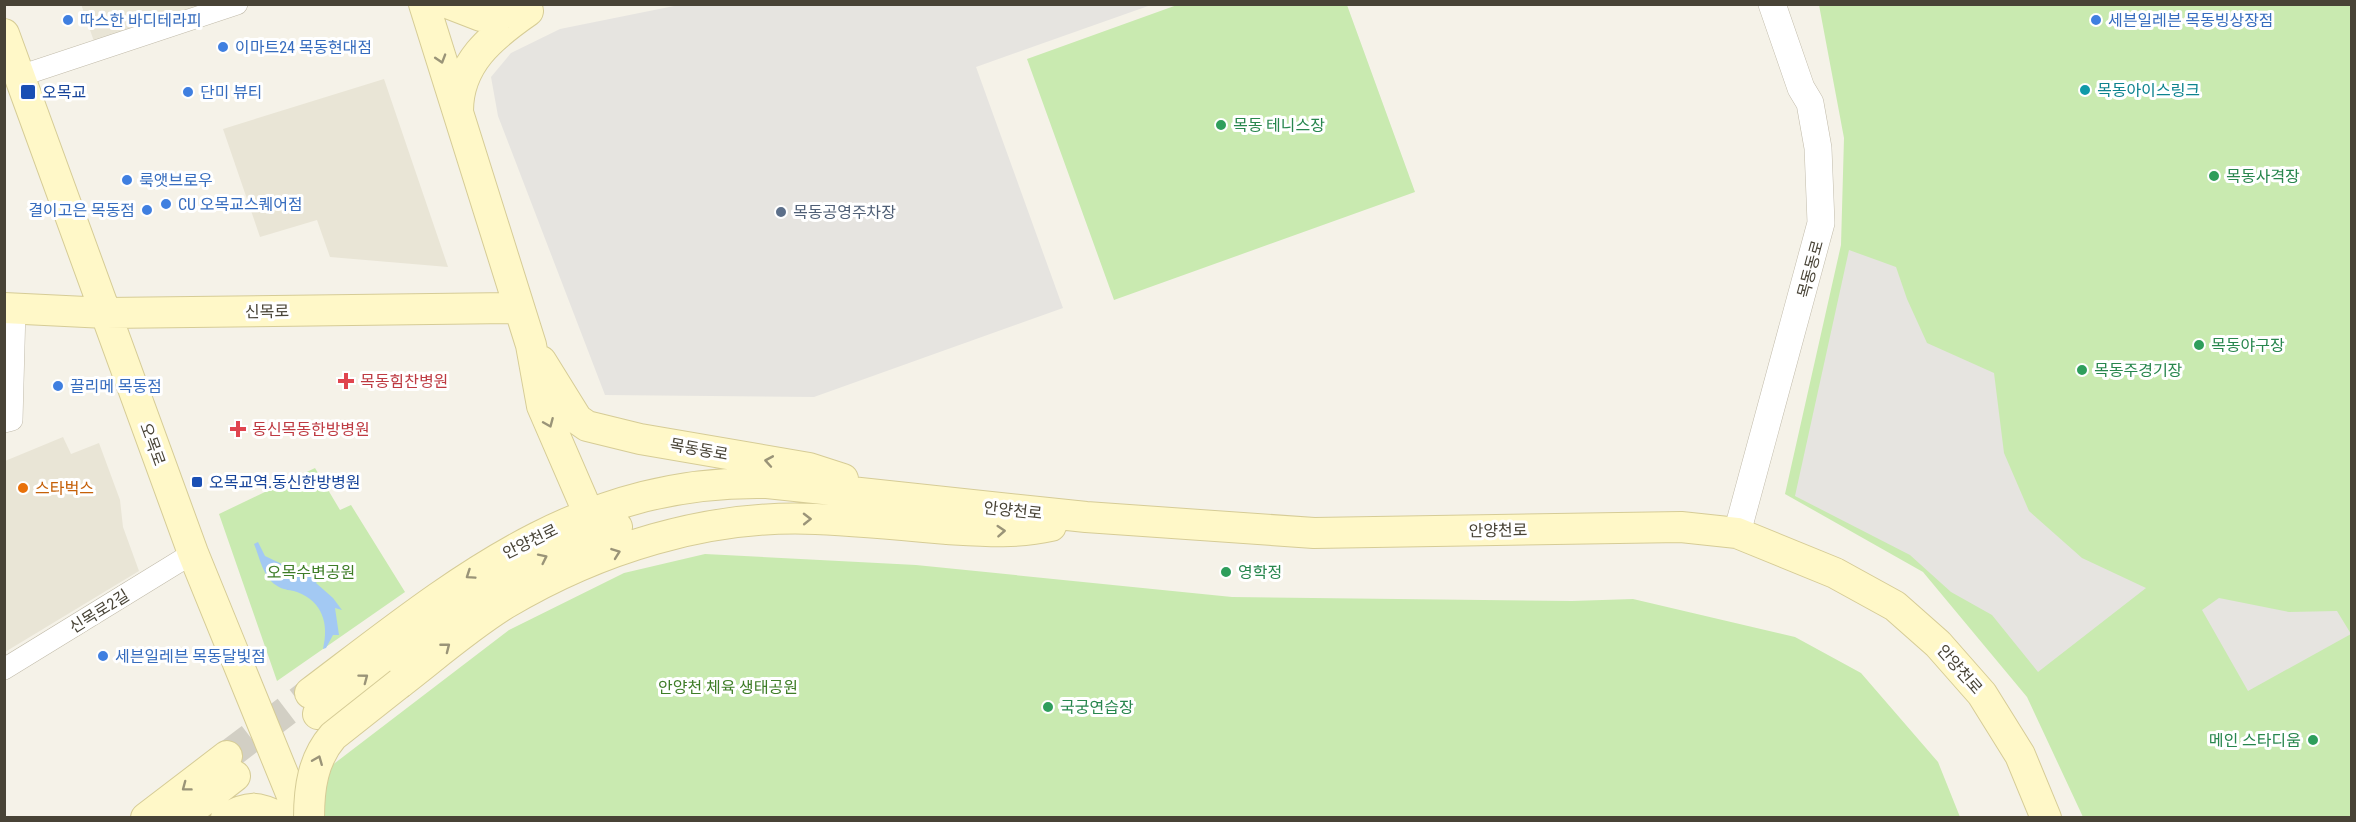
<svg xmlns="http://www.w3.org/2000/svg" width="2356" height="822" font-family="'Roboto Condensed','Noto Sans KR',sans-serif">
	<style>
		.residential { fill: #e9e5d6 }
		.green { fill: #c9eab0 }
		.parking { fill: #e6e4e0 }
		.water { fill: #a3c9f3 }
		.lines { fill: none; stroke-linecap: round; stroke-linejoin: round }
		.secondary-tunnel { stroke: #d2cfc4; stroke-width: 30; stroke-dasharray: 30 15; stroke-linecap: butt }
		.minor-casing { stroke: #c1bbaa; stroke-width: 22 }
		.tertiary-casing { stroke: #c1bbaa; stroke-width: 28 }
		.secondary-casing { stroke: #d6cc96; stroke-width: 32 }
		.minor { stroke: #fff; stroke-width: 21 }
		.tertiary { stroke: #fff; stroke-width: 27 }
		.secondary { stroke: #fff8c8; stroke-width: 30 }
		.secondary-bridge-casing { stroke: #d6cc96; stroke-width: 32; stroke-linecap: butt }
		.secondary-bridge { stroke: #fff8c8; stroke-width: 30 }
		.oneway { stroke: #9a9478 }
		.shop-dot { fill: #3f7fe0; stroke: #fff; stroke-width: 2 }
		.culture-dot { fill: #0f9aa8; stroke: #fff; stroke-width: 2 }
		.transit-dot { fill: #1a4fb4; stroke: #fff; stroke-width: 2 }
		.leisure-dot { fill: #2e9e5b; stroke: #fff; stroke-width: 2 }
		.service-dot { fill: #5c6f8a; stroke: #fff; stroke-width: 2 }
		.health-dot { fill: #e0444e; stroke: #fff; stroke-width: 2 }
		.food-dot { fill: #e8710a; stroke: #fff; stroke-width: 2 }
		.labels { text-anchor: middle; stroke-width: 6; stroke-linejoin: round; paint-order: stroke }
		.shop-label { font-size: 16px; fill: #366cbe; stroke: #fff; text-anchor: start }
		.culture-label { font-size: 16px; fill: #0d838f; stroke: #fff; text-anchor: start }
		.transit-label { font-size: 16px; fill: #164399; stroke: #fff; text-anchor: start }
		.leisure-label { font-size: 16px; fill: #27864d; stroke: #fff; text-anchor: start }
		.service-label { font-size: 16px; fill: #4e5e75; stroke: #fff; text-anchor: start }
		.street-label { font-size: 16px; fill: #484336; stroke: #fff }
		.health-label { font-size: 16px; fill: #be3a42; stroke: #fff; text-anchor: start }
		.food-label { font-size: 16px; fill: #c56008; stroke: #fff; text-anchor: start }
		.park-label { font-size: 16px; fill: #3e7d27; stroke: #fff }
	</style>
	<rect width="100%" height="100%" fill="#f5f2e8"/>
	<path class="residential" d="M81,4L237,5L98,53Z
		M384,79L448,267L330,257L317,220L260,237L223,129Z
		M63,437L71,454L99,443L120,500L123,527L139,571L5,652V461Z"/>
	<path class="green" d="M1177,5H1347L1415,192L1114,300L1027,59Z
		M1819,5H2351V817H2083L2027,697L1923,572L1785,494L1841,245L1844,138Z
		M315,468L340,510L351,505L405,592L277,681L219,514Z
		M705,554L916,565L1232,597L1572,601L1633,599L1795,637L1861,673L1938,762L1960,817L263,818L509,630L624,573Z"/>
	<path class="parking" d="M684,4L1151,5L976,67L1063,308L814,397L605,395L498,116L491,77L511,53L560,29Z
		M1849,250L1896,267L1907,299L1927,343L1994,373L2004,453L2029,511L2082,558L2146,588L2038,672L1992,615L1951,592L1910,555L1795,496Z
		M2219,598L2289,612L2337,611L2351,634L2248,691L2202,610Z"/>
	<path class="water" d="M258,542L265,556L288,567L280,571H298L319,579L316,583L333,598L342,610L335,608L339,635H333L326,648L323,649C329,624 323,602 297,592C291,590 284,590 279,587C263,579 260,558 254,544Z"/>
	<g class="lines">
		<path class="secondary-tunnel" d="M227,756L310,693"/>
		<g class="minor-casing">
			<path id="minor" d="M20,76L237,4
				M4,422L12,420L15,309
				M4,669L193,553"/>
		</g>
		<g class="tertiary-casing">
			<path id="tertiary" d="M1737,533L1821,223L1818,148L1810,103L1801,88L1772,4"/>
		</g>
		<g class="secondary-casing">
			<path id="secondary" d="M424,4L531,345L542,406L597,533
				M450,4L481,16L525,11
				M4,34L193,553L301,818
				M458,111C458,63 492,36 528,11
				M4,308L106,313L519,308
				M541,361L577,419L587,426L640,439L809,468L843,479
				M400,683C435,656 468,627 505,604C597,549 708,514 816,519C860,521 903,525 947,529C981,531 1017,534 1051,526
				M310,693C453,585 576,479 767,483L1086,517L1314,533L1681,527L1737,533L1835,573L1895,606L1938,644L1982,694L2020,755L2046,818
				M318,714C406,643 509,561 617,527
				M146,818L227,756
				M181,818L235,776
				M226,818C250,806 256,805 281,818"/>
		</g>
		<use href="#minor" class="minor"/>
		<use href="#tertiary" class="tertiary"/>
		<use href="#secondary" class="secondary"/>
		<g class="secondary-bridge-casing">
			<path id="secondary-bridge" d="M309,818C309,788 313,759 333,736L400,683"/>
		</g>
		<use href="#secondary-bridge" class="secondary-bridge"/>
	</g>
	<defs><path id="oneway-chevron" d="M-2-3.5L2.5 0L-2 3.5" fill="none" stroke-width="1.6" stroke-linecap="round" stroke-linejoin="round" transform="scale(1.5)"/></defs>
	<g class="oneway">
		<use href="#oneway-chevron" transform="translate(441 59) rotate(73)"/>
		<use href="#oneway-chevron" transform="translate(549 423) rotate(67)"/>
		<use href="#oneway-chevron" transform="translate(769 461) rotate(-170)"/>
		<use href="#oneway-chevron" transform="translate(807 519) rotate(-1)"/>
		<use href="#oneway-chevron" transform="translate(1001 531) rotate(-4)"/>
		<use href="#oneway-chevron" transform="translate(616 553) rotate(-20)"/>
		<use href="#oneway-chevron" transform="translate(543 558) rotate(-26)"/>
		<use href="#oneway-chevron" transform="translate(470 575) rotate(146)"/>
		<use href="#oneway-chevron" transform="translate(446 647) rotate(-38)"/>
		<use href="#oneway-chevron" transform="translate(364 678) rotate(-37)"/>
		<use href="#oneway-chevron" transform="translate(318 760) rotate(-68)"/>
		<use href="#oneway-chevron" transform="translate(186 787) rotate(143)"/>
	</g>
	<g class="shop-dot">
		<circle cx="68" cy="20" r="6"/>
		<circle cx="2096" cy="20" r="6"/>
		<circle cx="223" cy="47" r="6"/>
		<circle cx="188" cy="92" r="6"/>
		<circle cx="127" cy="180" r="6"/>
		<circle cx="166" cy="204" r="6"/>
		<circle cx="147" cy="210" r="6"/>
		<circle cx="58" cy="386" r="6"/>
		<circle cx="103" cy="656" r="6"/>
	</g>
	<circle class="culture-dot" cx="2085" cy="90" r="6"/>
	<g class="transit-dot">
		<rect x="20" y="84" width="16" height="16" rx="3"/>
		<rect x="191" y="476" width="12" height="12" rx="3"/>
	</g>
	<g class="leisure-dot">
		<circle cx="1221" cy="125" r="6"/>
		<circle cx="2214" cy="176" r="6"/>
		<circle cx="2199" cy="345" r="6"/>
		<circle cx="2082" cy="370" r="6"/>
		<circle cx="1226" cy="572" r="6"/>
		<circle cx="1048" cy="707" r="6"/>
		<circle cx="2313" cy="740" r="6"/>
	</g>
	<circle class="service-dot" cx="781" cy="212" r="6"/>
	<g class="health-dot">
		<path d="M343 372h6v6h6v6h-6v6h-6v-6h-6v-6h6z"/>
		<path d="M235 420h6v6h6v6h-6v6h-6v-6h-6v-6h6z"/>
	</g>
	<circle class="food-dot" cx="23" cy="488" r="6"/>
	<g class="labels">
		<g class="shop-label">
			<text x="80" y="26">따스한 바디테라피</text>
			<text x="2108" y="26">세븐일레븐 목동빙상장점</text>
			<text x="235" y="53">이마트24 목동현대점</text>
			<text x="200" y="98">단미 뷰티</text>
			<text x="139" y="186">룩앳브로우</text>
			<text x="178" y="210">CU 오목교스퀘어점</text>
			<text x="135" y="216" text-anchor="end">결이고은 목동점</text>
			<text x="70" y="392">끌리메 목동점</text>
			<text x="115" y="662">세븐일레븐 목동달빛점</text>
		</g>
		<g class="culture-label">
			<text x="2097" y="96">목동아이스링크</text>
		</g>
		<g class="transit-label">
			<text x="42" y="98">오목교</text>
			<text x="209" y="488">오목교역.동신한방병원</text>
		</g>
		<g class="leisure-label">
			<text x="1233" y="131">목동 테니스장</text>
			<text x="2226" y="182">목동사격장</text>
			<text x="2211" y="351">목동야구장</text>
			<text x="2094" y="376">목동주경기장</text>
			<text x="1238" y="578">영학정</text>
			<text x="1060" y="713">국궁연습장</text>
			<text x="2301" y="746" text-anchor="end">메인 스타디움</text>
		</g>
		<g class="service-label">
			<text x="793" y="218">목동공영주차장</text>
		</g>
		<g class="street-label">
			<text transform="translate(1810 269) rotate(-75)" y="6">목동동로</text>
			<text transform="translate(267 311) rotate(-1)" y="6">신목로</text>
			<text transform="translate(153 444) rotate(70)" y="6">오목로</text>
			<text transform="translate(699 449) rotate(10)" y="6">목동동로</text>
			<text transform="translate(1013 510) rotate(6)" y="6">안양천로</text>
			<text transform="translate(1498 530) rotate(-1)" y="6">안양천로</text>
			<text transform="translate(530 541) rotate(-26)" y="6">안양천로</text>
			<text transform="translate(99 611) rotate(-32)" y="6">신목로2길</text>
			<text transform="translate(1960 669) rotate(49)" y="6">안양천로</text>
		</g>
		<g class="health-label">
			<text x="360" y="387">목동힘찬병원</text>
			<text x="252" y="435">동신목동한방병원</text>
		</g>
		<g class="food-label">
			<text x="35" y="494">스타벅스</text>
		</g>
		<g class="park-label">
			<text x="311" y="578">오목수변공원</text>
			<text x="728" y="693">안양천 체육 생태공원</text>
		</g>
	</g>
	<rect width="2356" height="822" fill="none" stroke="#484336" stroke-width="12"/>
</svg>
